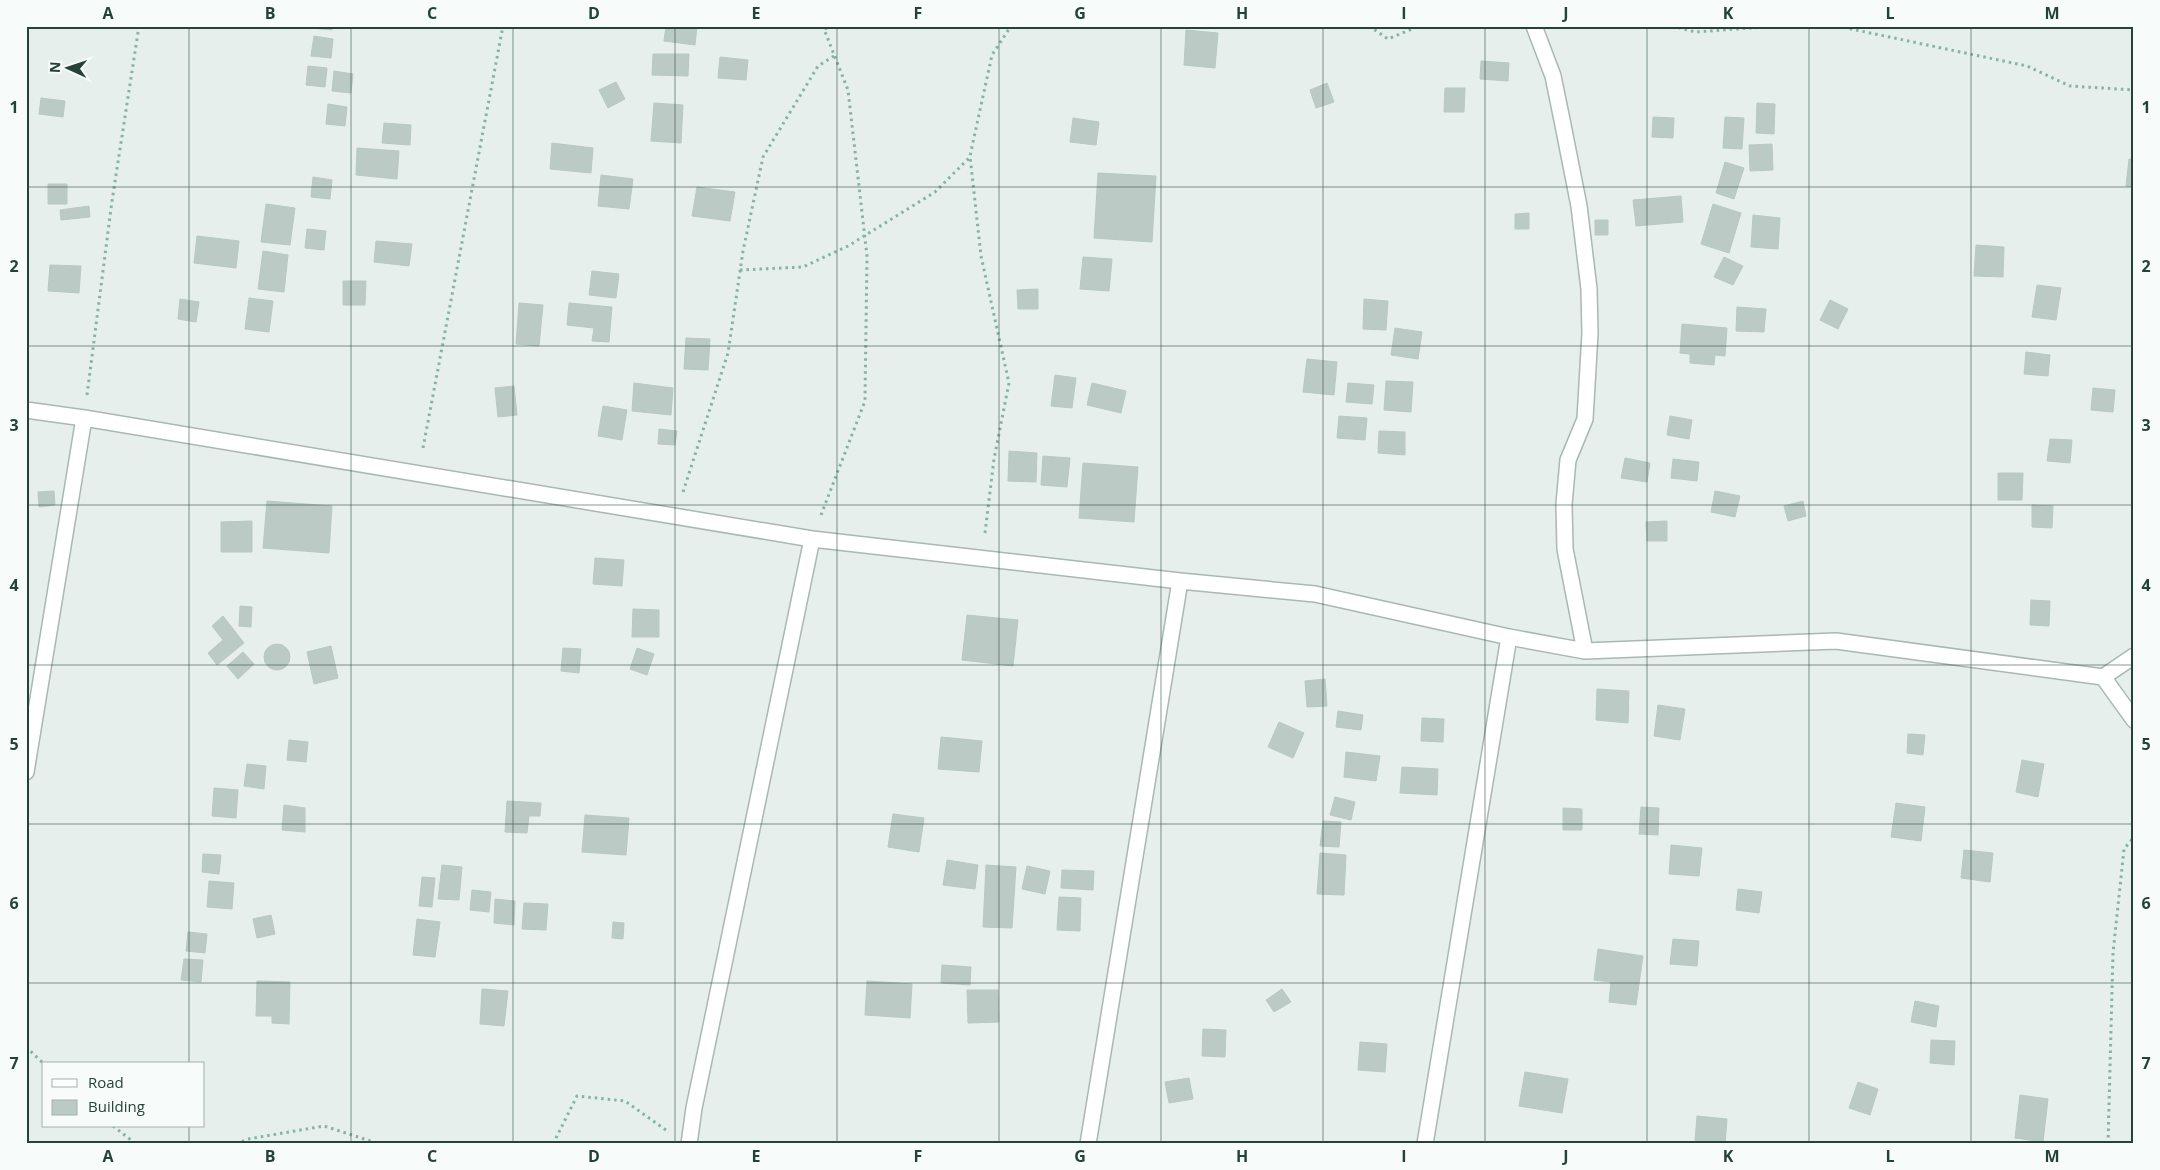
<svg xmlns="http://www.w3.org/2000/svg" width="2160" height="1170" font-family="'Open Sans',sans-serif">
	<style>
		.building { fill: #bbcac4; stroke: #b8c9c2 }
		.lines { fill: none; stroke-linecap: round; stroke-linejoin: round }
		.minor-casing { stroke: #a8b8b2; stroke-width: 18 }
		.path { stroke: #86b3a5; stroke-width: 3; stroke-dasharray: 2.5 4; stroke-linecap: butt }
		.minor { stroke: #fff; stroke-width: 15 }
		.grid { fill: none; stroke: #24423a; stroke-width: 1; stroke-opacity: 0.55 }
		.neatline { fill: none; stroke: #24423a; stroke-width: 2 }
		.grid-label { font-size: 16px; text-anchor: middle; font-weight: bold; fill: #24423a }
	</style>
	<rect width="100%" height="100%" fill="#e6efeb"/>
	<path class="building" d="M312,26H332V30L312,28Z
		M666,26H697L695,45L664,41Z
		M1186,30L1218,33L1215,68L1184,65Z
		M314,36L333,39L331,58L311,56Z
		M653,54H689L688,76L652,75Z
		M720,57L748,60L746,80L718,78Z
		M1481,61L1509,63L1508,81L1480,79Z
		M308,66L327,68L325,87L306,85Z
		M334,71L353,74L351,93L332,91Z
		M616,82L625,99L608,108L599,90Z
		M1327,83L1334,102L1316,108L1310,90Z
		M1445,88H1465L1464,112H1444Z
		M41,98L65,101L63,117L39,114Z
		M654,103L683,105L681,143L651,141Z
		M1757,103L1775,104L1774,134L1756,133Z
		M328,104L347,107L345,126L326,124Z
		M1653,117L1674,118L1673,138L1652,137Z
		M1725,117L1744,118L1742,149L1723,148Z
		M1073,118L1099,122L1096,145L1070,142Z
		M384,123L411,125L410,145L382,143Z
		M552,143L593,148L591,173L550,169Z
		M1772,144L1773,170L1750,171L1749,145Z
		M357,148L399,151L397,179L356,175Z
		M2129,159L2134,160V187L2126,186Z
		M1725,162L1744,168L1734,199L1716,193Z
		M1098,173L1156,176L1152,242L1094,238Z
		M601,175L633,179L629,209L598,206Z
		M313,177L332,180L330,199L311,197Z
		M48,184H67V204H48Z
		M697,187L735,192L730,221L692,216Z
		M1681,196L1683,222L1636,226L1633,200Z
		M266,204L295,208L290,245L261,242Z
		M1713,204L1741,213L1729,253L1701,244Z
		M89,206L90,217L61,220L60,210Z
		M1529,213V229H1515V214Z
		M1753,215L1780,218L1778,249L1751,247Z
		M1595,220H1608V235H1595Z
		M307,229L326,231L324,250L305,248Z
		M197,236L239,241L236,268L194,263Z
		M376,241L412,244L409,266L374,262Z
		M1976,245L2004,247L2003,277L1974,276Z
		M263,251L288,255L284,292L258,289Z
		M1083,257L1112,259L1109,291L1080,289Z
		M1724,257L1743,266L1733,285L1714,277Z
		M50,265L81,266L79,293L48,291Z
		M592,271L619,274L616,298L589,295Z
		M343,281H366L365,305H343Z
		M2037,285L2061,288L2056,320L2032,317Z
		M1038,289V309H1018L1017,290Z
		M249,298L273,301L269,332L245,329Z
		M180,299L199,302L196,322L178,319Z
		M1364,299L1388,301L1386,330L1363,329Z
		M1830,300L1848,309L1838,329L1820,320Z
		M519,303L543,305L539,346L516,344Z
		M569,303L612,307L609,342L592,341L594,328L567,325Z
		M1737,307L1766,309L1764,332L1736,331Z
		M1682,324L1727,328L1725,356L1715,355L1714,365L1690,363V354L1680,353Z
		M1395,328L1422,332L1418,359L1391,355Z
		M686,338L710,339L708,370L684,369Z
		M2026,352L2050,355L2048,376L2024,374Z
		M1307,359L1337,362L1334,395L1303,392Z
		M1055,375L1076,378L1072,408L1051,406Z
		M1386,381L1413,382L1411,412L1384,410Z
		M634,383L673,388L671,415L632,411Z
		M1092,383L1126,391L1121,413L1087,405Z
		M1348,383L1374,385L1372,404L1346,402Z
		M514,386L517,415L498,417L495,388Z
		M2093,388L2115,390L2113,412L2091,410Z
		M603,406L627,410L622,440L598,436Z
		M1339,416L1367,418L1365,440L1337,438Z
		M1670,416L1692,420L1689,439L1667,435Z
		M659,429L677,431L675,445L658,444Z
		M1379,431L1405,432V455L1378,453Z
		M2050,439L2072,440L2070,463L2047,461Z
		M1009,451L1037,453L1036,482L1008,481Z
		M1043,456L1070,458L1067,487L1041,485Z
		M1625,458L1650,463L1647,482L1621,478Z
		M1673,459L1699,462L1697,481L1671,478Z
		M1083,463L1138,467L1134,522L1079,518Z
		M1998,473H2023L2022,500H1998Z
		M54,491L55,505L39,507L38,492Z
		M1715,491L1740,496L1735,517L1711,512Z
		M267,501L332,506L329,553L263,548Z
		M1803,501L1806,516L1788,521L1784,506Z
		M2032,505L2053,506L2052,528L2032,527Z
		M252,521V552H221V522Z
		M1667,521V541H1647L1646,522Z
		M595,558L624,560L622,586L593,584Z
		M2031,600L2050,601L2049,626L2030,625Z
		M240,606L252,607L251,627L239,626Z
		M633,609L659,610V637H632Z
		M967,615L1018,620L1013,666L962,660Z
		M223,616L244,643L217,665L208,653L223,640L212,626Z
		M264 657a13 13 0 1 1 26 0a13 13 0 1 1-26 0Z
		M331,646L338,678L314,684L307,652Z
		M563,648L581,649L579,673L561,671Z
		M637,648L654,654L647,675L630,669Z
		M243,652L254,664L238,679L227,666Z
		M1325,679L1327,706L1307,707L1305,681Z
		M1597,689L1629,691L1628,723L1596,720Z
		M1658,705L1685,709L1680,740L1654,736Z
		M1338,711L1363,715L1361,730L1336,727Z
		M1422,718L1444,719L1443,742L1421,741Z
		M1279,722L1304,733L1293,758L1268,747Z
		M1908,734L1925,735L1923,755L1907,753Z
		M941,737L982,741L979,772L938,769Z
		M289,740L308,742L306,762L287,760Z
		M1346,752L1380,756L1376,781L1344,777Z
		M2022,760L2044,764L2038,797L2016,792Z
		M247,764L266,766L264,789L244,786Z
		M1402,767L1438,769L1437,795L1400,793Z
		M214,788L238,790L236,818L212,816Z
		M1335,797L1355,802L1351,820L1330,815Z
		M507,801L541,803L540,816H529L527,833L505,832Z
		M1896,803L1925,807L1921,841L1891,837Z
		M284,805L305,808V832L282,830Z
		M1641,807L1659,808L1658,835L1639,834Z
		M1563,808L1582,809V830H1563Z
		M893,814L924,818L919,852L888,847Z
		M585,815L629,818L626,855L582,852Z
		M1323,821L1341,822L1339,847L1320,846Z
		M1671,845L1702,848L1699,876L1669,874Z
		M1964,850L1993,853L1990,882L1961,878Z
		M1320,853L1346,855L1344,895L1317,894Z
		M203,854L221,855L219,874L202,872Z
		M947,860L978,865L975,889L943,885Z
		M442,865L462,867L459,900L438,899Z
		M986,865L1016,867L1012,928L983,927Z
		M1027,866L1050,871L1045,894L1022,889Z
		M1062,870L1094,871L1093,890L1061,888Z
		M422,877L435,878L432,907L419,906Z
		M209,881L234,883L232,909L207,907Z
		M1738,889L1762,892L1759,913L1736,910Z
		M472,890L491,892L489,912L470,910Z
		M1059,897L1081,898L1080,931L1057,930Z
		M495,899L515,901L514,925L494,923Z
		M524,903L548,904L546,930L522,929Z
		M271,915L275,934L257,938L253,919Z
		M417,919L440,922L435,957L413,955Z
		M613,922L624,923L623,939L612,938Z
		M188,932L207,934L205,953L186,951Z
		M1673,939L1699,941L1697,966L1670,964Z
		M1598,949L1643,956L1636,1005L1609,1002L1611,982L1594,980Z
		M184,959L203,960L201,982L181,980Z
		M942,965L971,967L970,985L941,983Z
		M257,981L290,982L289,1024L272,1023V1016H256Z
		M867,981L912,984L910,1018L865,1015Z
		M482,989L508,991L504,1026L480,1024Z
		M1282,989L1291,1002L1274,1012L1266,1000Z
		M967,990H998L999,1022L968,1023Z
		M1915,1001L1939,1006L1936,1027L1911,1022Z
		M1203,1029L1226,1030L1225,1057L1202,1056Z
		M1931,1040L1955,1041L1954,1065L1930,1063Z
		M1360,1042L1387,1044L1385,1072L1358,1070Z
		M1525,1072L1568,1079L1562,1113L1519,1106Z
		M1189,1078L1193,1099L1169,1103L1165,1082Z
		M1858,1082L1878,1089L1870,1115L1849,1108Z
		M2020,1095L2048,1099L2043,1142L2015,1138Z
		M1697,1116L1727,1119L1725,1144L1695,1141Z"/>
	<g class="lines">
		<g class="minor-casing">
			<path id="minor" d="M1534,26L1553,76L1562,120L1579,206L1589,289L1590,333L1585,419L1568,460L1564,504L1565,549L1585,651
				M26,410L84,418L812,539L1180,581L1315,594L1509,637L1585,651L1836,641L2103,677L2134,720
				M2103,677L2134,656
				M26,772L84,418
				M689,1144L694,1108L812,539
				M1088,1144L1180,581
				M1425,1144L1509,637"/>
		</g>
		<path class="path" d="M1369,26L1388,39L1419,26
			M1672,26L1695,32L1779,26
			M1837,26L2027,66L2070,86L2134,90
			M740,270L803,267L848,246L935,192L970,157
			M87,395L112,201L139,26
			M423,448L503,26
			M683,492L728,353L743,251L763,157L818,66L834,56
			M821,515L865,401L867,256L848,90L824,29L834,26
			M985,533L994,459L1009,383L981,256L970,156L992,55L1011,26
			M26,1047L44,1064
			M113,1126L136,1144
			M236,1144L248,1139L324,1126L380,1144
			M553,1144L577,1096L625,1101L666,1130
			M2108,1144L2113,953L2124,849L2134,837"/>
		<use href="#minor" class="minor"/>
	</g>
	<path class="grid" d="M189,26V1064M351,26V1144M513,26V1144M675,26V1144M837,26V1144M999,26V1144M1161,26V1144M1323,26V1144M1485,26V1144M1647,26V1144M1809,26V1144M1971,26V1144M26,187H2134M26,346H2134M26,505H2134M26,665H2134M26,824H2134M26,983H2134M189,1126V1144"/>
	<rect width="2160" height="1170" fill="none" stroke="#f7fbf9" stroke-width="55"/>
	<rect x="42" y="1062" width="162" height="65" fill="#f7fbf9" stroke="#a3b1ad"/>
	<rect x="52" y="1079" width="25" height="8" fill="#ffffff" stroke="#a3b1ad"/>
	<text x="88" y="1088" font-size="15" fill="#24423a">Road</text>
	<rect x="52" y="1100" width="25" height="15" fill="#bbcac4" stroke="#a3b1ad"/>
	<text x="88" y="1112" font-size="15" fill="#24423a">Building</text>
	<g transform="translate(68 68) rotate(273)" stroke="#f7fbf9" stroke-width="4" paint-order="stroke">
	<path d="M0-4L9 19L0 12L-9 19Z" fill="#24423a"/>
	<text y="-8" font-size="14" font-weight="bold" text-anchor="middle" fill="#24423a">N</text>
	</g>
	<rect x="28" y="28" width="2104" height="1114" class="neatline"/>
	<g class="grid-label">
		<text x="108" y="19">A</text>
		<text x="270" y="19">B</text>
		<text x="432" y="19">C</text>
		<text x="594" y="19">D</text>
		<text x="756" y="19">E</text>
		<text x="918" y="19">F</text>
		<text x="1080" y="19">G</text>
		<text x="1242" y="19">H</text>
		<text x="1404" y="19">I</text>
		<text x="1566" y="19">J</text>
		<text x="1728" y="19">K</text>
		<text x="1890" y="19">L</text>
		<text x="2052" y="19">M</text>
		<text x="14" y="113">1</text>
		<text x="2146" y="113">1</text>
		<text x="14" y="272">2</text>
		<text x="2146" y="272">2</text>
		<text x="14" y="431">3</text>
		<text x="2146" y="431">3</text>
		<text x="14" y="591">4</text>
		<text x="2146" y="591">4</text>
		<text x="14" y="750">5</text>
		<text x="2146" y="750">5</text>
		<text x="14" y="909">6</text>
		<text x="2146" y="909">6</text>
		<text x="14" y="1069">7</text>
		<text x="2146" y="1069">7</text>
		<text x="108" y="1162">A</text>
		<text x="270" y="1162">B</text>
		<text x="432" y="1162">C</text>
		<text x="594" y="1162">D</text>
		<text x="756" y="1162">E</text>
		<text x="918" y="1162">F</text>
		<text x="1080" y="1162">G</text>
		<text x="1242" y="1162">H</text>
		<text x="1404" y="1162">I</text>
		<text x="1566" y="1162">J</text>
		<text x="1728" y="1162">K</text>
		<text x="1890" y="1162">L</text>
		<text x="2052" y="1162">M</text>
	</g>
</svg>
